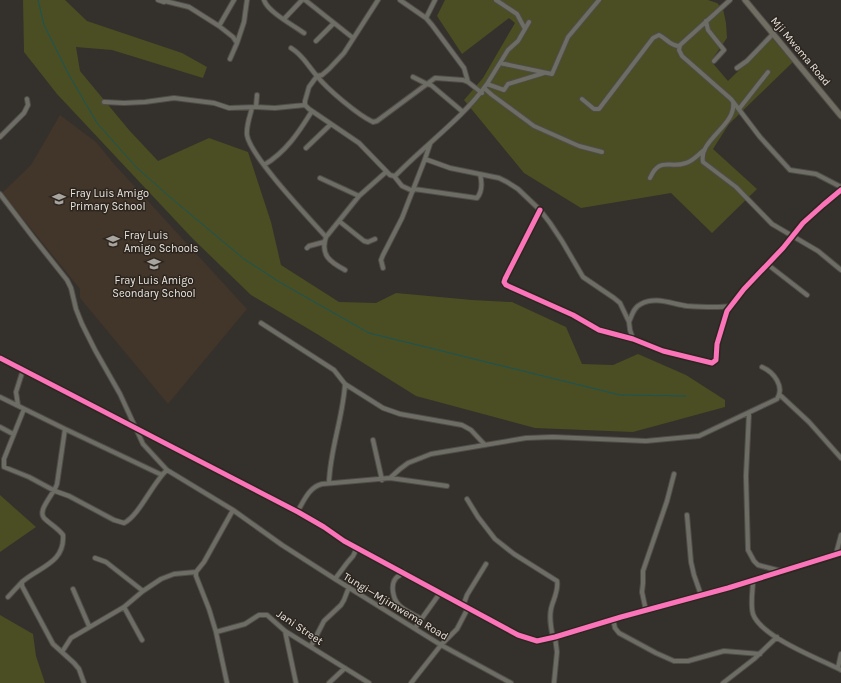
<svg xmlns="http://www.w3.org/2000/svg" width="841" height="683" font-family="Karla,sans-serif">
	<style>
		.education { fill: #423529 }
		.green { fill: #4a4e22 }
		.lines { fill: none; stroke-linecap: round; stroke-linejoin: round }
		.stream { stroke: #17555a; stroke-width: 1 }
		.minor-casing { stroke: #504d49; stroke-width: 6 }
		.major-casing { stroke: #504d49; stroke-width: 7 }
		.minor { stroke: #6e6d65; stroke-width: 4 }
		.major { stroke: #706d63; stroke-width: 5 }
		.cycleway-casing { stroke: #2d261f; stroke-width: 8 }
		.cycleway { stroke: #fb73b8; stroke-width: 5 }
		.labels { text-anchor: middle; stroke-width: 3; stroke-linejoin: round; paint-order: stroke }
		.street-label { font-size: 11px; fill: #e7e3de; stroke: #2d261f }
		.poi-label { font-size: 11px; fill: #e7e3de; stroke: #2d261f; text-anchor: start }
	</style>
	<rect width="100%" height="100%" fill="#34302c"/>
	<path class="education" d="M60,115L96,142L114,164L247,309L168,404L80,298V289L2,193L31,165Z"/>
	<path class="green" d="M23,0H65L87,21L182,53L207,67L203,78L112,50L76,47L80,71L129,130L158,161L209,138L248,152L271,222L281,265L339,302L376,303L396,293L472,300L512,302L566,327L582,364L613,365L638,354L686,375L725,400V407L633,432L535,428L416,396L317,334L251,295L193,239L57,94L24,52Z
		M445,0H708L717,3L723,9L726,23L727,38L711,61L728,81L772,38L793,62L729,124L713,149L757,189L712,233L671,193L581,208L524,173L464,100L483,78L515,23L509,18L462,54L437,16Z
		M0,495L36,527L0,552Z
		M0,615L33,634L36,656L45,683H0Z"/>
	<g class="lines">
		<path class="stream" d="M38,0L44,25L69,75L97,123L136,167L171,198L244,259L281,283L369,333L620,395L686,396"/>
		<g class="minor-casing">
			<path id="minor" d="M158,0L164,2L166,0
				M264,0C268,12 293,25 304,33
				M305,0L353,38
				M378,0L344,53L329,69L322,75L317,76L309,87L305,101V105L309,109L359,143L390,175L394,176L396,175C425,145 463,118 487,84L504,90L508,84L544,73
				M400,0L426,18L432,25L464,68L468,82
				M496,0L517,14L525,29
				M165,1L189,7L219,26L234,0
				M426,18L435,0
				M284,19L302,0
				M706,21L708,30L724,50L714,61
				M219,26L233,37L237,43L230,59
				M316,41L334,23
				M237,43L244,22L247,0
				M680,45L679,50L682,56L731,99L760,137L790,170L816,174L841,187
				M291,48C303,55 308,66 317,76C327,89 358,115 373,122L377,121L427,84L431,85L463,112
				M500,63L552,74L568,37L599,0
				M737,68L747,61L773,34
				M413,77L427,84L435,78L463,80L468,82L482,93
				M487,84L508,50L518,41L529,22
				M484,88L492,95L534,126L579,146L602,152
				M582,99L594,109H599L653,38L659,35C666,38 670,46 679,46L730,0
				M104,102L124,103L145,102L174,98L214,103L229,108L256,107L275,108L305,105
				M733,102C737,125 698,140 703,162L736,187L772,224L818,251L841,270
				M256,107L257,95
				M252,108C250,116 246,126 247,135C250,156 310,219 326,237
				M739,109L768,72
				M0,137L24,113L28,105L27,99
				M430,144L425,159L450,168L499,178L507,182L518,189L540,210L550,223L562,241L583,277L614,298L620,303L629,322L630,330L633,339
				M306,148L331,124
				M264,165C286,152 299,132 312,111
				M394,176L402,186L413,191
				M320,178L359,196L386,172
				M650,178C660,156 669,169 686,163C693,161 698,155 704,150
				M414,189L477,198C482,192 482,182 480,174
				M0,194L32,236L67,280L71,288L76,309L82,324L95,350L120,394L143,444L167,470L233,510L282,545L335,579L441,645L511,683
				M540,210L505,279L504,282L506,285L573,315L599,330L633,339L663,351L712,363L716,360L717,344L727,311L744,289L783,248L803,223L823,205L841,190
				M339,221L364,241L368,242L375,239
				M307,248L309,246L324,242
				M767,264L807,295
				M383,268L381,260L383,255L402,218L425,159
				M345,270C330,262 320,255 326,237L359,196
				M629,322C632,315 634,307 641,304C655,296 672,304 687,306C701,307 717,308 731,306
				M261,323L334,370L345,384L383,408L400,414L462,425L471,430L485,445
				M0,358L298,512L324,527L344,541L468,608L518,635L537,641L555,637L621,617L728,588L841,553
				M780,395L809,422L841,458
				M0,397L65,429L162,475
				M18,405L16,392L23,370
				M24,409L4,459V467L29,477L55,491L69,496L114,520L124,523C139,516 153,482 167,470
				M749,413L746,476L748,550L754,561L758,565L781,571
				M0,427L13,434
				M65,429L57,484C54,494 37,510 44,518C50,524 58,528 63,535C65,563 39,567 22,582V586L53,644L74,663L79,669L84,683
				M373,440L382,480
				M390,478L400,469L408,463L431,454L526,438L553,437L646,441L699,436L777,399C785,387 774,372 762,367
				M329,483C330,449 343,418 345,384
				M467,499L478,517L495,539L514,554L557,581C559,590 553,600 551,609C549,619 551,628 553,638
				M297,512C304,501 309,487 322,484L390,478L447,486
				M687,515L691,562L694,575L701,595
				M836,554L841,535
				M95,558L106,562L143,591
				M196,572V576L209,609L216,632L227,683
				M404,572C402,574 398,576 396,578C390,585 393,599 399,605C405,611 414,614 421,619
				M335,579L347,563L353,556L357,548
				M753,580C753,590 750,604 753,614C761,637 820,659 841,670
				M73,589L89,626
				M8,597L22,582
				M463,606L467,595L486,564
				M124,607L142,640
				M646,611L642,592L643,583V571L667,501L674,474
				M613,619L615,628L619,633L656,653L674,661H688L724,651L760,654
				M415,628L440,593
				M285,631L296,683
				M216,632L245,624L259,615H267L285,631L369,683
				M311,646L324,621L341,605L344,600L349,587
				M62,652L71,638L124,607L143,591L161,579L174,574L196,572L204,562L233,510
				M838,668L841,654
				M329,683L345,668
				M411,683L441,645L457,629L468,608
				M554,683L557,652L555,637
				M723,683L754,659L777,637"/>
		</g>
		<g class="major-casing">
			<path id="major" d="M745,0L841,116"/>
		</g>
		<use href="#minor" class="minor"/>
		<use href="#major" class="major"/>
		<g class="cycleway-casing">
			<path id="cycleway" d="M540,210L505,279L504,282L506,285L573,315L599,330L633,339L663,351L712,363L716,360L717,344L727,311L744,289L783,248L803,223L823,205L841,190
				M0,358L298,512L324,527L344,541L468,608L518,635L537,641L555,637L621,617L728,588L841,553"/>
		</g>
		<use href="#cycleway" class="cycleway"/>
	</g>
	<defs>
		<g id="school-bare" transform="scale(1.08)"><path d="M0-5L7-2L0 1L-7-2ZM-4 1L0 2.5L4 1V4Q0 6-4 4Z" fill="#a8a4a0" stroke="#2d261f" stroke-width="2.5" paint-order="stroke"/></g>
	</defs>
	<g fill-rule="evenodd">
		<use href="#school-bare" x="59" y="199"/>
		<use href="#school-bare" x="113" y="241"/>
		<use href="#school-bare" x="154" y="264"/>
	</g>
	<g class="labels">
		<g class="street-label">
			<text transform="translate(801 51) rotate(50)" y="4">Mji Mwema Road</text>
			<text transform="translate(396 606) rotate(31)" y="4">Tungi—Mjimwema Road</text>
			<text transform="translate(300 627) rotate(34)" y="4">Jani Street</text>
		</g>
		<g class="poi-label">
			<text x="70" y="197">Fray Luis Amigo<tspan x="70" dy="13">Primary School</tspan></text>
			<text x="124" y="239">Fray Luis<tspan x="124" dy="13">Amigo Schools</tspan></text>
			<text x="154" y="284" text-anchor="middle">Fray Luis Amigo<tspan x="154" dy="13">Seondary School</tspan></text>
		</g>
	</g>
</svg>
